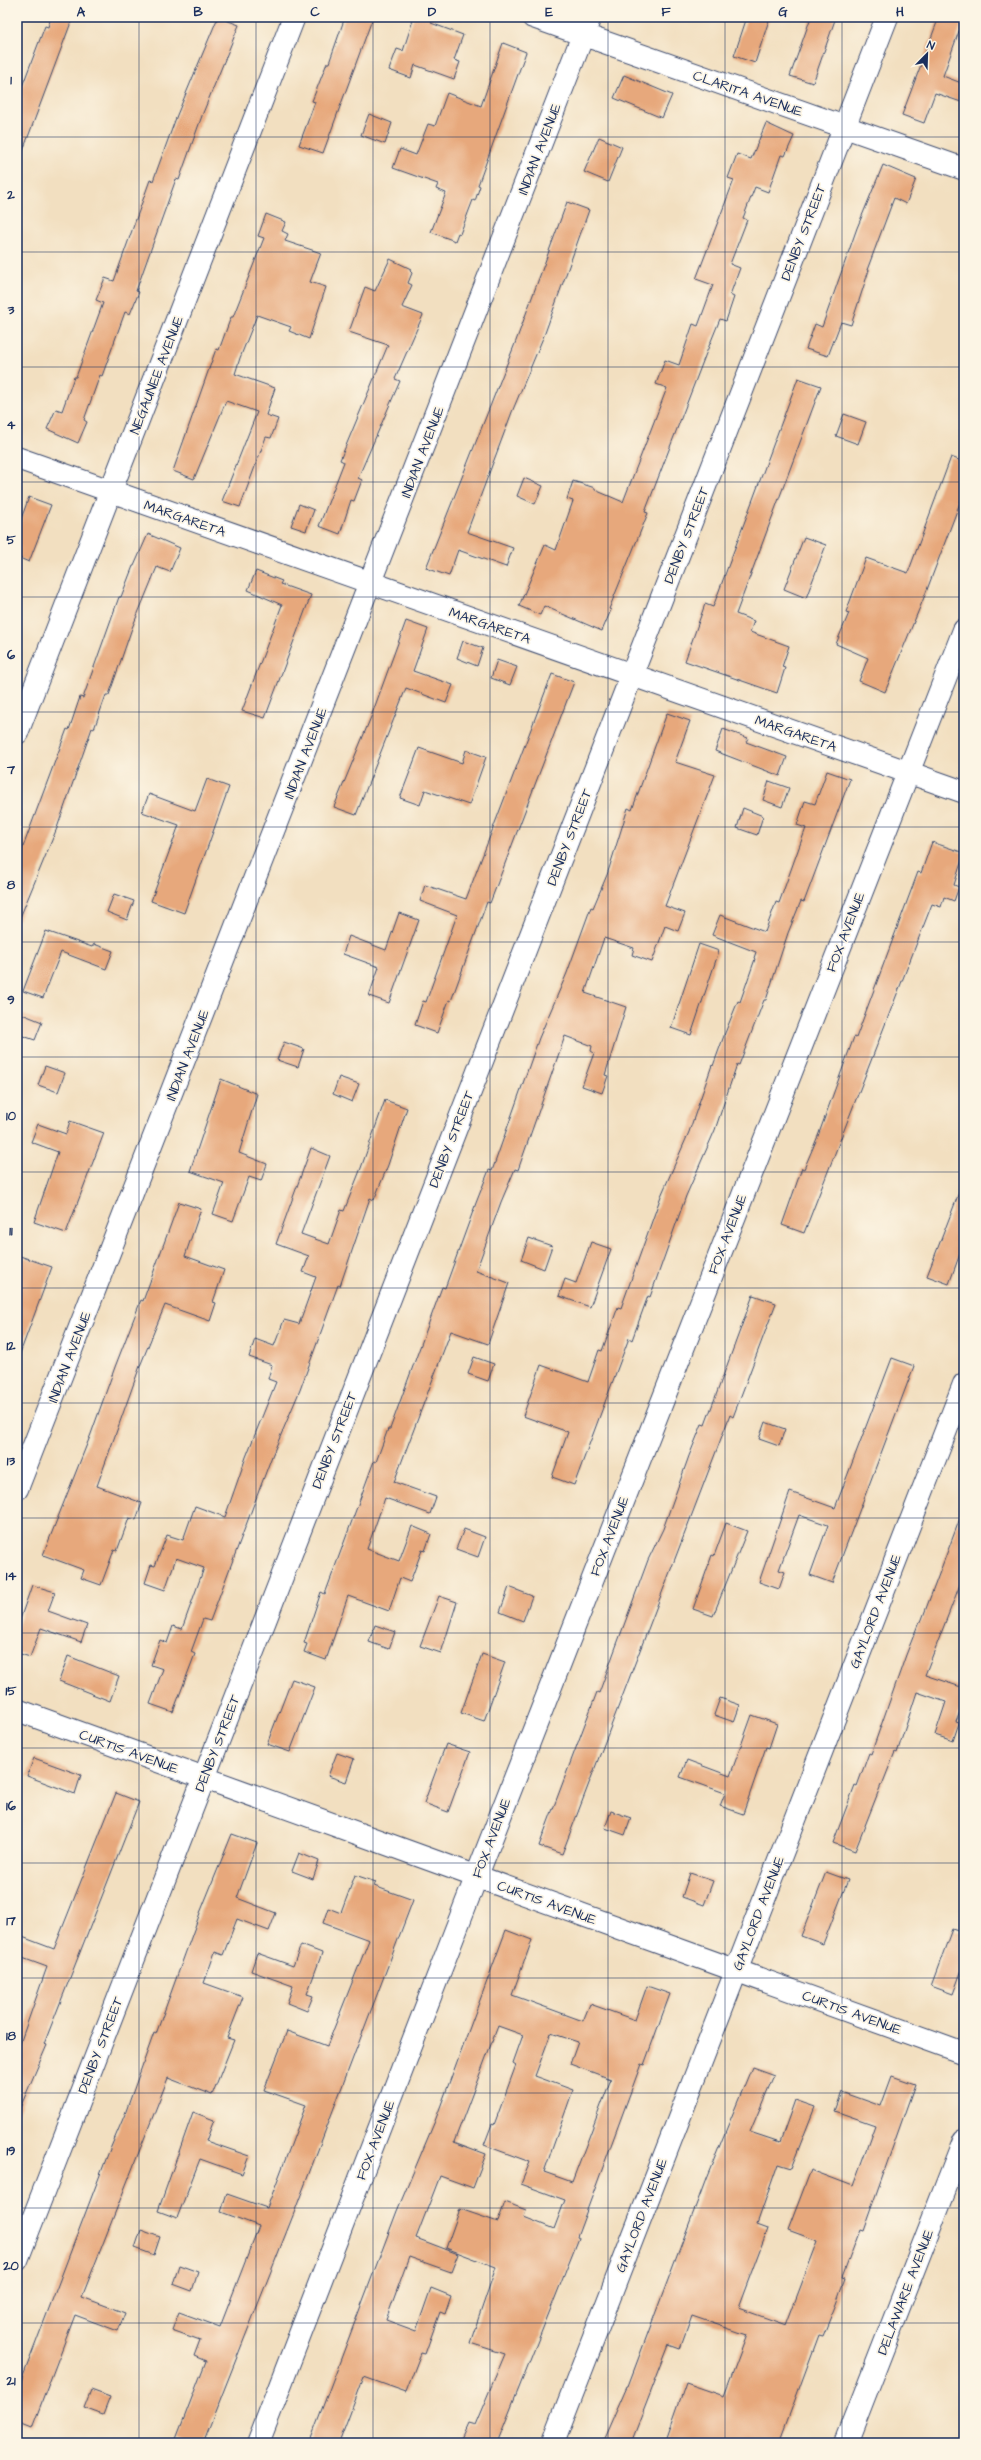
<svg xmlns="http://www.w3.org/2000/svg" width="981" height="2460" font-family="'Architects Daughter',sans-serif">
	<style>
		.building { fill: #e7a87b; fill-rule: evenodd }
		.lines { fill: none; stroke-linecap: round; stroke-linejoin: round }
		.minor-casing { stroke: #3b496d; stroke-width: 24 }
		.minor { stroke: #fff; stroke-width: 22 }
		.grid { fill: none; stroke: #1b2f5e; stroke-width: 1; stroke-opacity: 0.55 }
		.labels { text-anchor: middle; stroke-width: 3.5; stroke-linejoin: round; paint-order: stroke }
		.street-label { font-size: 14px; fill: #1b2f5e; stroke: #fcf5e5 }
		.neatline { fill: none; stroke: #1b2f5e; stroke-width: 1.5 }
		.grid-label { font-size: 13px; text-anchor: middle; font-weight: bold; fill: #1b2f5e }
	</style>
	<rect width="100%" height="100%" fill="#fcf5e5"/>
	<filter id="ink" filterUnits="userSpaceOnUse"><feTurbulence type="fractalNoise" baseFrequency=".025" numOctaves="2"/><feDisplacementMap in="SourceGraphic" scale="8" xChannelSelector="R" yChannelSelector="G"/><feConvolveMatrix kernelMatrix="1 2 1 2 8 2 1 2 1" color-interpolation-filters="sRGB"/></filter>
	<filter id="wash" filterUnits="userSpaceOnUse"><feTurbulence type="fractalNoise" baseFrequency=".012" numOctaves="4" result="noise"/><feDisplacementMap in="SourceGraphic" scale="16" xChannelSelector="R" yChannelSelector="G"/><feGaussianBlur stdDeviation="0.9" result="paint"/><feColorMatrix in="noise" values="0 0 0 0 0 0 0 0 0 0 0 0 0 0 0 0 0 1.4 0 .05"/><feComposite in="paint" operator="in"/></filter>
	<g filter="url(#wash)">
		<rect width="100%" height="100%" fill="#f2dfc0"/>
		<g id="blocks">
			<path class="building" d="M51,17H73L19,161H17V91L20,92L45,26L48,27Z
				M218,17L239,25L203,113L179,180L176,179L136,291L139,292L130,314L125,312L102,376L100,375L84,420L87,422L78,443L47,429L56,409L62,411L74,377H76L103,303L96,300L105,278L114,281L150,180L153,181L177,115Z
				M345,17H373L323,153L299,145L315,102L312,101L327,63H329Z
				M414,17H434L431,23L463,35L454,60L460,62L454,79L415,65L411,78L389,70L397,49L403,51Z
				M747,17H770L755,63L734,56Z
				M811,17H836L813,83L790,76Z
				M939,17H964L943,76L964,84V103L935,93L924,123L902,115Z
				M503,43L526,52L478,185L480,186L475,201L473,200L460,234L458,233L455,241L431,232L446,193L436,189L438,184L393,168L400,149L416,155L428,124L435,126L447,93L481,106Z
				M624,75L672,95L662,118L614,98Z
				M369,114L392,123L385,144L361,135Z
				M766,123L794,136L785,156L781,155L768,192L755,187L743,218L747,220L730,264L740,268L730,295L734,297L726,321L720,319L705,356L645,512L648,513L609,609L611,610L602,631L544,606L540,615L519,606L545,545L556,550L573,501L567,499L573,481L595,488V490L623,502L667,388L656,384L665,360L679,365L693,324L698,326L713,285L696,279L734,180L728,178L737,154L751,159Z
				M599,137L622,147L608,182L584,172Z
				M883,165L916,179L906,204L894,198L867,270H869L851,325L841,322L828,356L806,349L815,324L822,327L857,228Z
				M567,202L589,210L545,333L512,412L467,532L513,548L506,567L458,550L449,576L426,568L516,341Z
				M266,214L286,222L282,231L288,234L285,241L321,253L310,282L326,287L309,339L289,331L291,327L257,315L240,358L235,374L275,388L266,415L278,419L271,438L266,437L240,507L222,501L257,412L226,401L194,479L173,471L216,349L219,350L231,317H233L264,238L258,236Z
				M390,259L411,269L410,271L412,273L408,283L412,285L402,307L423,315L395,379L400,381L358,478L362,480L354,501L351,500L340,534L319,526L344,462L340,460L388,345L349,332L365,287L375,291Z
				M798,378L821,386L736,614L754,621L750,632L789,646L782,667L785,668L777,693L685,661L705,604L713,607Z
				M844,414L866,422L858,444L836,436Z
				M951,457L964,462V492L925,595L885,692L859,681L868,658L836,644L849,613L846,612L866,558L908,573Z
				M524,478L543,486L535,504L517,496Z
				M29,497L51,505L29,562L17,557V530Z
				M299,504L314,510L306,531L291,526Z
				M148,534L180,548L170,572L157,567L132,628L109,695H106L94,729L92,728L57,828L19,920H17V863L67,729L69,730L80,697L83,698L119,597H121L133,566H134Z
				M804,537L826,545L806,598L784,589Z
				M256,571L282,581L280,584L311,595L265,718L242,711L282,605L248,590Z
				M406,621L428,629L413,671L453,685L446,703L406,688L356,815L334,807L371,717Z
				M463,641L483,648L477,666L457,658Z
				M497,660L517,667L510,685L491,678Z
				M552,674L574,682L490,903L487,902L451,1001L449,1000L437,1033L415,1025L423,1001L426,1002L457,915L420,901L425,885L466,899Z
				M667,713L690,721L675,762L715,775L665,906L685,913L678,931L665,926L652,962L632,955L634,948L604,938L585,993L626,1007L605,1075L608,1076L602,1093L582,1086L594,1053L591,1051L592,1046L565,1036L518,1170L515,1169L501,1202L476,1271L509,1283L488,1344L451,1331L394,1482L436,1497L430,1514L385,1498L367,1549L399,1561L412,1526L431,1534L425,1551L422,1550L410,1582L400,1578L389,1611L348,1596L326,1660L304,1652L307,1644L304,1643L321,1592L325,1594L374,1461L376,1462L388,1429H390L442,1287L445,1288L476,1203L489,1170L492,1171L539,1038L567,973L591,907L593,908L607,875L628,808L632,810Z
				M723,729L748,738L746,742L787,757L780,776L715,751Z
				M419,748L462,763L466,750L486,757L469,805L425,790L420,805L400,798Z
				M827,771L850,779L804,902L801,901L788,933L766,1000H764L739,1065L737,1064L715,1130L686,1196L650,1297L648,1296L632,1340L629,1338L574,1485L552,1477L568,1432L523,1416L541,1365L588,1382L599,1350L602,1351L618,1307L621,1308L661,1196L689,1132L712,1065L713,1066L725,1033L738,1001L740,1002L755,959L754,958L756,952L712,935L720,915L765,932L776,902L779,903L806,828L797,825L805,801L815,804Z
				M207,779L229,787L184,913L151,901L179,825L142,812L149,794L195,811Z
				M769,781L789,788L782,807L763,800Z
				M743,808L763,816L757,835L737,828Z
				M932,842L964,853L954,885L959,887L954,901L944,897L941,907L932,904L804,1233L782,1225L802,1168L804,1169L818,1136L854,1037L856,1038L918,872L921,873Z
				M114,894L134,901L127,920L107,912Z
				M399,913L419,920L389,1003L369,996L379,967L343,954L349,936L386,950Z
				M46,931L92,947L94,944L113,951L106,969L61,952L43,998L23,991Z
				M699,944L719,951L691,1035L671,1028Z
				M22,1014L42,1022L35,1040L17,1034Z
				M284,1042L304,1049L298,1067L277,1060Z
				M45,1066L65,1073L58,1092L38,1085Z
				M339,1077L359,1084L352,1102L333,1094Z
				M221,1079L257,1094L239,1153L267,1164L261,1181L249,1177L233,1221L213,1214L224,1183L190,1171Z
				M385,1100L407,1108L388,1165L374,1200L370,1198L340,1286L338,1285L300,1390L272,1456L210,1621L203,1619L191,1652L195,1654L173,1712L150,1704L163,1669L151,1665L160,1640L167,1643L173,1626L182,1629L204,1568L176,1558L165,1590L145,1583L151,1565L155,1566L167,1535L183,1540L195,1506L225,1517L246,1457L276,1382L268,1379L272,1365L249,1357L255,1339L274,1346L284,1320L299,1324L316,1277L303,1272L309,1256L276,1244L311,1148L330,1156L301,1234L329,1244L341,1210L344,1211L361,1168Z
				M70,1121L104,1133L66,1233L34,1222L58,1152L31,1142L38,1124L66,1134Z
				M962,1185H964V1252L961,1251L949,1284L927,1276Z
				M179,1202L201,1209L185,1256L224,1270L213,1302L216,1303L210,1321L165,1305L140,1366L97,1486L142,1503L136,1520L129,1518L117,1551L114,1550L101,1585L81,1578L84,1570L43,1555L91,1434L115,1367L141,1300L143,1301Z
				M529,1238L552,1246L544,1269L521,1260Z
				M591,1242L611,1249L590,1307L559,1296L565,1279L576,1283Z
				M17,1255L52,1267L19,1356L17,1355Z
				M753,1295L776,1303L733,1417L730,1415L562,1854L539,1846L597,1692L599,1693L648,1560L663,1529L689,1456L702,1424L705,1425Z
				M474,1357L494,1364L488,1381L468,1374Z
				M892,1358L914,1366L832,1583L810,1575L828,1525L799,1515L779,1570L785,1572L779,1589L759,1582L790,1492L835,1508Z
				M765,1422L785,1429L779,1446L759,1439Z
				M962,1513H964V1574L925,1675L964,1688V1701L956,1722L959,1723L953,1741L935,1735L946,1702L917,1692L897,1753L895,1752L882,1785H881L855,1851L833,1843L855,1785L857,1786L869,1753L871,1754L906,1655L919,1622H921Z
				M726,1523L747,1531L713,1616L693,1609L712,1555L714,1556Z
				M464,1529L485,1537L478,1557L456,1549Z
				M32,1585L55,1592L48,1611L87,1625L81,1642L41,1628L30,1657L17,1653V1628Z
				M509,1587L532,1596L523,1621L500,1612Z
				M439,1596L457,1602L441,1653L420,1646Z
				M375,1625L395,1632L389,1649L369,1642Z
				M482,1654L505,1662L484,1721L461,1713Z
				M68,1656L119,1676L110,1701L59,1681Z
				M292,1679L315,1687L290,1752L267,1744Z
				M720,1698L740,1705L734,1722L714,1715Z
				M752,1715L777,1724L769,1748L766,1747L743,1814L720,1806L725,1793L680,1777L687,1760L730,1776Z
				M446,1744L470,1752L448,1812L424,1803Z
				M337,1753L354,1759L346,1782L328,1776Z
				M34,1758L81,1775L75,1794L27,1776Z
				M116,1793L139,1802L44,2044L47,2045L17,2115V2052L47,1967L17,1956V1935L54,1949Z
				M611,1811L631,1818L625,1835L605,1828Z
				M232,1834L257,1843L237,1898L276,1913L269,1931L237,1919L223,1955L215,1952L204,1983L243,1997L227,2038L234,2040L212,2095L168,2078L82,2297L125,2313L118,2331L75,2315L32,2428L17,2422V2398L22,2379L108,2154L125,2114L154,2033L156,2034L200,1913Z
				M299,1853L319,1861L313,1879L292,1871Z
				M826,1872L848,1880L823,1944L801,1936Z
				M690,1873L713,1881L704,1905L682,1897Z
				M355,1875L376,1882L374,1886L413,1900L294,2213L203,2443H186L176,2439L206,2361L194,2356L200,2340L172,2330L179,2312L220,2327L259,2226L221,2212L227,2194L267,2208L306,2105L264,2090L287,2031L327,2046L369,1940L323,1923L328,1908L341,1913Z
				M952,1929L964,1933V1964L953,1994L931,1986Z
				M506,1930L532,1940L512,1995L583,2021L590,2004L635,2020L647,1986L670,1994L644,2065L641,2064L596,2186L577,2237L579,2238L497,2443H459L468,2423L475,2425L505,2354L470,2343L496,2267L446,2248L460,2209L498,2222L505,2202L526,2210L524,2217L554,2229L565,2200L521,2184L530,2162L484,2145L492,2124L494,2125L516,2065L513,2063L523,2035L498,2026L454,2142L486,2154L473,2188L440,2176L416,2238L458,2254L451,2272L409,2257L386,2320L416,2331L431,2288L451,2296L445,2314L440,2312L425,2354L421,2353L406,2392L364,2377L339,2443H309L397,2211L435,2121ZM551,2033L578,2042L570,2064L611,2079L572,2182L544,2172L573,2090L535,2076Z
				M301,1945L322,1953L307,1994L313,1996L307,2011L287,2003L293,1986L251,1971L257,1953L293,1966Z
				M752,2067L774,2075L750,2132L780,2142L795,2100L815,2107L791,2168L778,2164L757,2224L768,2228L738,2308L786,2325L818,2241L788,2230L811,2170L853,2186L875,2125L835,2111L842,2092L881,2106L892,2076L915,2084L863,2231L860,2230L842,2278L845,2279L836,2304L823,2336L819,2335L779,2443H665L686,2383L724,2396L747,2335L692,2316L680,2349L669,2345L631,2443H602L627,2386H628L706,2179Z
				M193,2112L214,2120L206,2141L249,2156L242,2174L200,2159L177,2218L158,2211Z
				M141,2230L160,2237L154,2255L135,2248Z
				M179,2265L198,2272L192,2291L173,2284Z
				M91,2390L110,2397L103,2415L84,2408Z"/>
		</g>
	</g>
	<g filter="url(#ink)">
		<use href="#blocks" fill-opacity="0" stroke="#3b496d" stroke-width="1"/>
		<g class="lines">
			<g class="minor-casing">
				<path id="minor" d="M533,17L964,169
					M17,458L964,792
					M17,733L294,17
					M17,1489L590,17
					M17,1710L964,2053
					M17,2260L887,17
					M258,2443L465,1906L964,630
					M553,2443L964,1384
					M846,2443L964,2140"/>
			</g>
			<use href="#minor" class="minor"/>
		</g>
	</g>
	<path class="grid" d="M139,17V2443M256,17V2443M373,17V2443M490,17V2443M608,17V2443M725,17V2443M842,17V2443M17,137H964M17,252H964M17,367H964M17,482H964M17,597H964M17,712H964M17,827H964M17,942H964M17,1057H964M17,1172H964M17,1288H964M17,1403H964M17,1518H964M17,1633H964M17,1748H964M17,1863H964M17,1978H964M17,2093H964M17,2208H964M17,2323H964"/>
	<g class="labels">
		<g class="street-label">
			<text transform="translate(748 93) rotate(19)" y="5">CLARITA AVENUE</text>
			<text transform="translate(539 149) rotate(-69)" y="5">INDIAN AVENUE</text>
			<text transform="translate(803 232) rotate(-69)" y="5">DENBY STREET</text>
			<text transform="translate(156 375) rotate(-69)" y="5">NEGAUNEE AVENUE</text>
			<text transform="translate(422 452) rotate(-69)" y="5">INDIAN AVENUE</text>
			<text transform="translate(185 518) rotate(19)" y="5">MARGARETA</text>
			<text transform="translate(686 535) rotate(-69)" y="5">DENBY STREET</text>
			<text transform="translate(490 625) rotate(19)" y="5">MARGARETA</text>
			<text transform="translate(796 733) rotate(19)" y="5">MARGARETA</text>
			<text transform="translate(305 753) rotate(-69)" y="5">INDIAN AVENUE</text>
			<text transform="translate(569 837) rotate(-69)" y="5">DENBY STREET</text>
			<text transform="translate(845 932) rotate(-69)" y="5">FOX AVENUE</text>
			<text transform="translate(187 1055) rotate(-69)" y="5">INDIAN AVENUE</text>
			<text transform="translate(451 1139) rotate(-69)" y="5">DENBY STREET</text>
			<text transform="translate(727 1234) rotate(-69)" y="5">FOX AVENUE</text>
			<text transform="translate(69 1357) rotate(-69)" y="5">INDIAN AVENUE</text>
			<text transform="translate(334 1440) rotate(-69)" y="5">DENBY STREET</text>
			<text transform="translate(609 1536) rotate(-69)" y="5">FOX AVENUE</text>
			<text transform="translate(875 1611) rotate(-69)" y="5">GAYLORD AVENUE</text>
			<text transform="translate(217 1743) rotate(-69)" y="5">DENBY STREET</text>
			<text transform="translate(129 1751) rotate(20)" y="5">CURTIS AVENUE</text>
			<text transform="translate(491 1838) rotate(-69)" y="5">FOX AVENUE</text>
			<text transform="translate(547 1902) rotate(20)" y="5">CURTIS AVENUE</text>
			<text transform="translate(758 1913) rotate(-69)" y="5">GAYLORD AVENUE</text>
			<text transform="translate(852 2012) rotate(20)" y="5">CURTIS AVENUE</text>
			<text transform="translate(100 2045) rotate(-69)" y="5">DENBY STREET</text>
			<text transform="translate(375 2140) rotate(-69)" y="5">FOX AVENUE</text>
			<text transform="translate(641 2215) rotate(-69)" y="5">GAYLORD AVENUE</text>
			<text transform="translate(905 2292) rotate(-69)" y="5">DELAWARE AVENUE</text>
		</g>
	</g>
	<rect width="981" height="2460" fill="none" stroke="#fcf5e5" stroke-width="44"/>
	<g transform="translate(927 54) rotate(23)" stroke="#fcf5e5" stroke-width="3" paint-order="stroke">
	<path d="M0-3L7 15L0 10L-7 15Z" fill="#1b2f5e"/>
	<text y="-6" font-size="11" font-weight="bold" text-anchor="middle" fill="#1b2f5e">N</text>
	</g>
	<rect x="22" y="22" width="937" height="2416" class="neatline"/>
	<g class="grid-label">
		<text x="81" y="16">A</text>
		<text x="198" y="16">B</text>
		<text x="315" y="16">C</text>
		<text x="432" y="16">D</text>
		<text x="549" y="16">E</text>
		<text x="666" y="16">F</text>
		<text x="783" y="16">G</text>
		<text x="900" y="16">H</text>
		<text x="11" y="84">1</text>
		<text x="11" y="199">2</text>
		<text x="11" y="314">3</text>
		<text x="11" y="429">4</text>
		<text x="11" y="544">5</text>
		<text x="11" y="659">6</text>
		<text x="11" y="774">7</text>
		<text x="11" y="889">8</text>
		<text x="11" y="1004">9</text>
		<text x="11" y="1120">10</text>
		<text x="11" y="1235">11</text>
		<text x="11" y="1350">12</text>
		<text x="11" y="1465">13</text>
		<text x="11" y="1580">14</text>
		<text x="11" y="1695">15</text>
		<text x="11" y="1810">16</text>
		<text x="11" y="1925">17</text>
		<text x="11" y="2040">18</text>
		<text x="11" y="2155">19</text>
		<text x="11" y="2270">20</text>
		<text x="11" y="2385">21</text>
	</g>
</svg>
